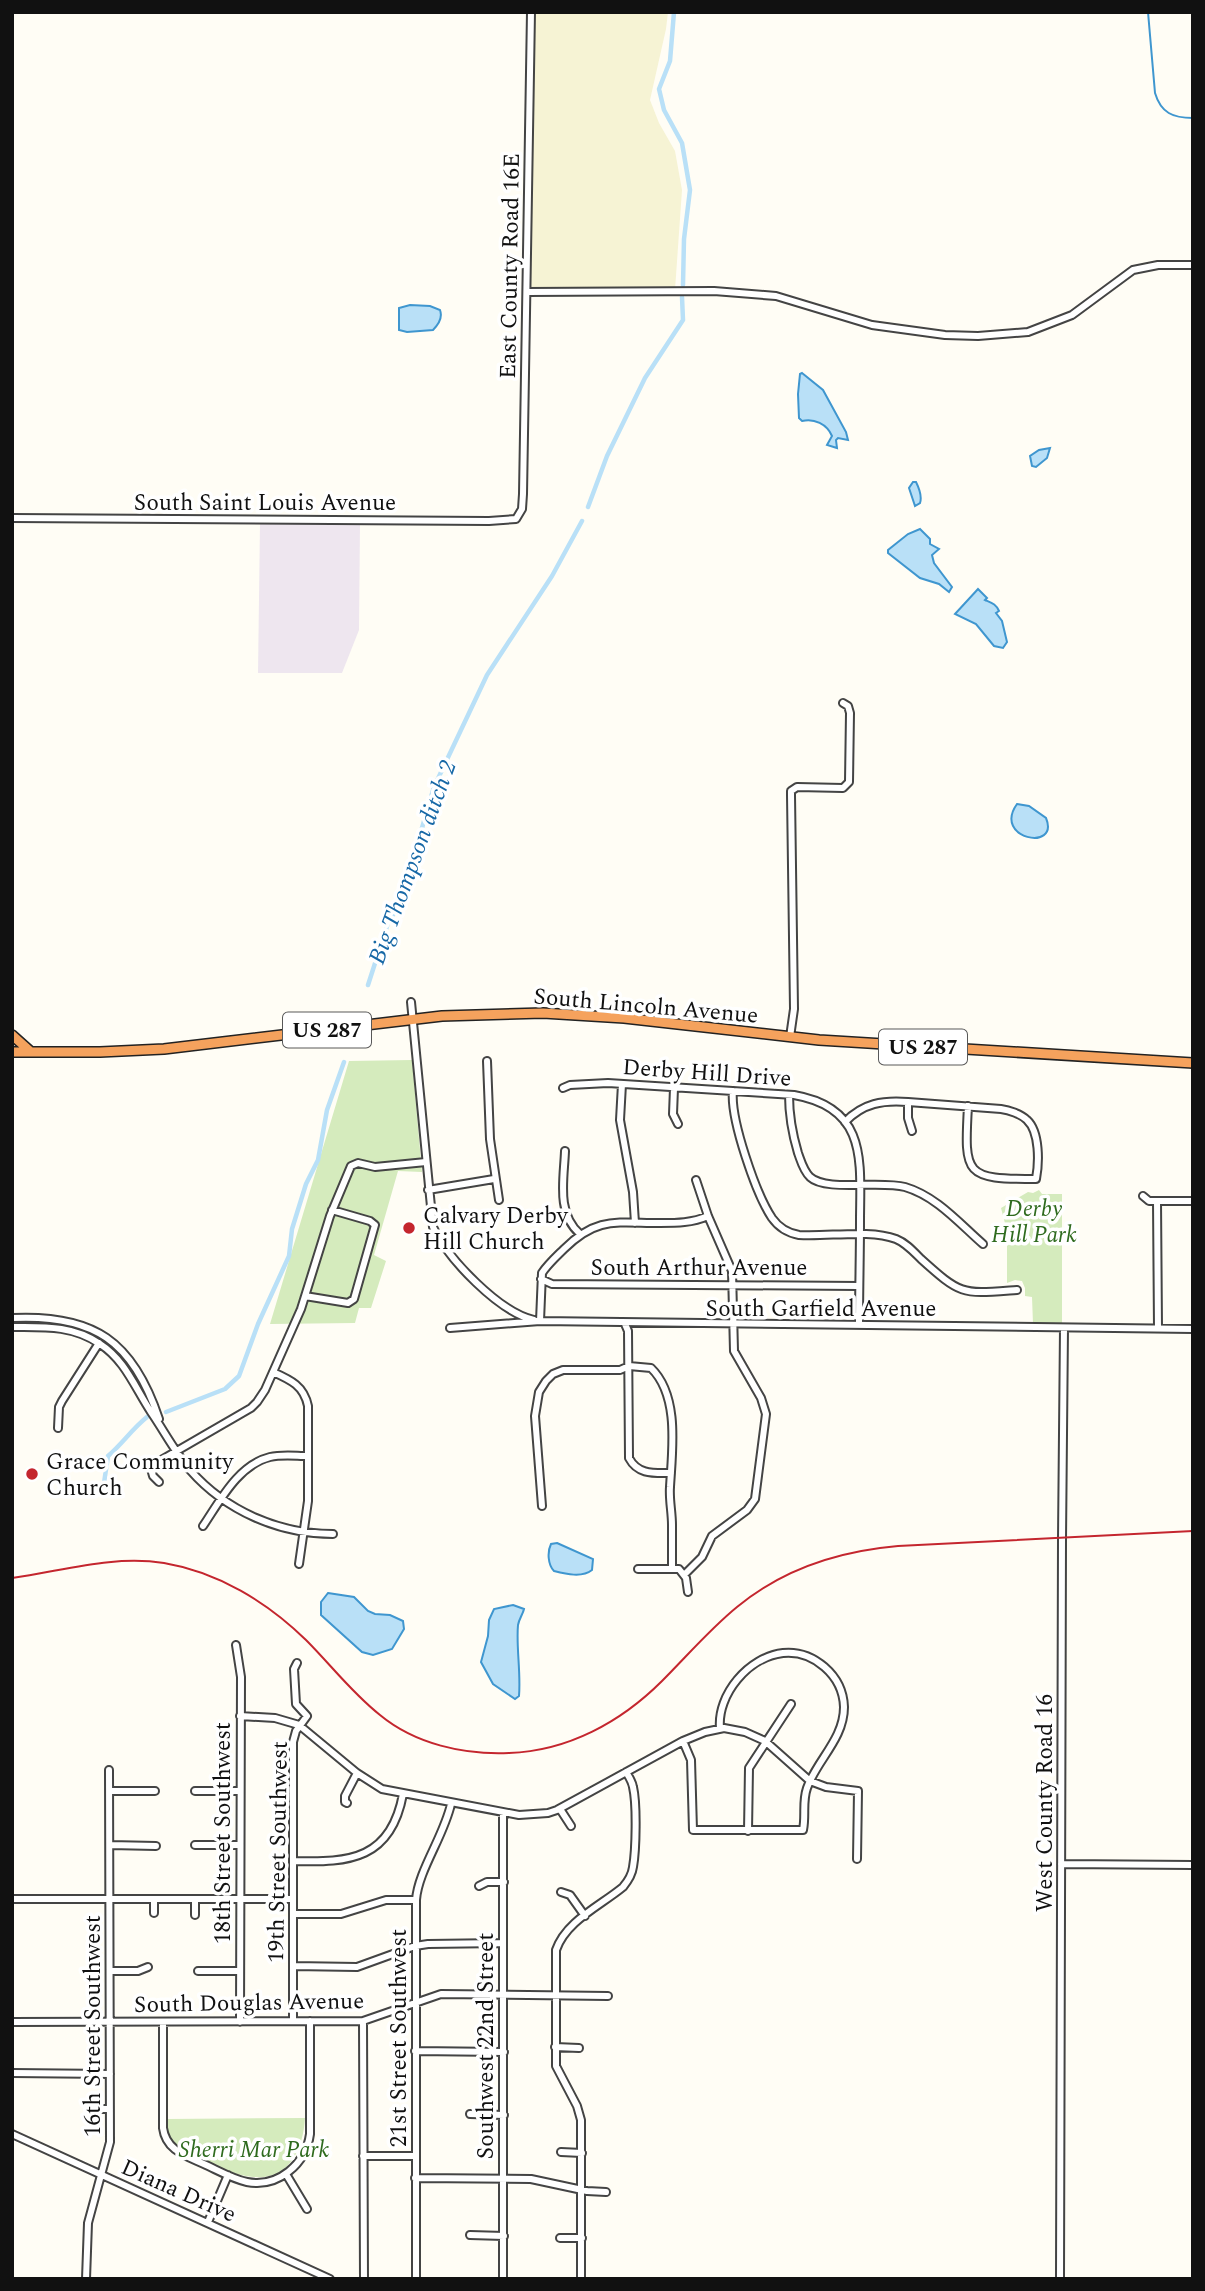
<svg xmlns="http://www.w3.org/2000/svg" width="1205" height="2291" font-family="Spectral,serif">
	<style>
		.industrial { fill: #eee6ef }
		.farmland { fill: #f6f3d4 }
		.green { fill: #d5ebbd }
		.water { fill: #b9e0f7; stroke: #3f96cf; stroke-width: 2 }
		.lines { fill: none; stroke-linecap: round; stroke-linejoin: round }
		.stream { stroke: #3f96cf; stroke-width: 2 }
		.canal { stroke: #b9e0f7; stroke-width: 4.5 }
		.minor-casing { stroke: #444; stroke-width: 10 }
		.highway-casing { stroke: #222; stroke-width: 12 }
		.minor { stroke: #fff; stroke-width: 6 }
		.highway { stroke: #f5a25d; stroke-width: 9 }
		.rail { stroke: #c4262e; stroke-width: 2 }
		.poi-dot { fill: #c4262e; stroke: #fff; stroke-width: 2.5 }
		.labels { text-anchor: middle; stroke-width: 7; stroke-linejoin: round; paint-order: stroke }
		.shield { fill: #fff; stroke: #585858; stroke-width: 2 }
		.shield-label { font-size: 21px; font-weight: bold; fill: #111 }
		.street-label { font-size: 23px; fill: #111; stroke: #fff }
		.park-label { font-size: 23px; font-style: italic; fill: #2f6b1f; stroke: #fff }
		.poi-label { font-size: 23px; fill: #111; stroke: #fff; text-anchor: start }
		.water-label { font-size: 24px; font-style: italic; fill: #1768a6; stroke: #fff }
	</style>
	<rect width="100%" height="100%" fill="#fffdf5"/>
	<path class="industrial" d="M260,523H360L359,630L342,673H258Z"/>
	<path class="farmland" d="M533,12H668L666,29L650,100L659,123L675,151L682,190L675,290L530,287Z"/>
	<path class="green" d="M412,1060L422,1172L398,1171L374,1255L386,1261L371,1308H359L355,1323L270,1324L349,1061Z
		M1039,1190L1042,1194H1062V1324H1033L1032,1297L1025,1296V1288L1022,1281L1015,1280L1007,1283V1231L1001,1208L1028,1192L1033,1193Z
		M305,2118C303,2152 287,2184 246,2176C222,2172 198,2156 176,2146C166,2139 167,2130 167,2119Z"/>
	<path class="water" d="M410,305L430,306L440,310C443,318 438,325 433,330L407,332L399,330V308Z
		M802,373L823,390L846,432L848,440L838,438L836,440L837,448L827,445L832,436C827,424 814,418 802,421L799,418L798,394L800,374Z
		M1050,448L1047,458L1036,467L1032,466L1030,456L1039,450Z
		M913,482H916C919,488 922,497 920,503L915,506L909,488Z
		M920,529L930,539V544L939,549L932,555L934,563L952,587L949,592L939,584L920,578L888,553V550L908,534Z
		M978,589L987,598L985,600C992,603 996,604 999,611L996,613L1002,621L1007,642L1003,648L994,646L976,624L955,614Z
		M1017,804L1029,806L1046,818C1060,852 992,839 1017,804Z
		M557,1543L593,1559L592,1570C582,1578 566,1574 554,1571C548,1565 547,1552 551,1544Z
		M328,1593L354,1597L368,1611L375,1614L390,1615L403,1621L404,1629L392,1649L373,1655L362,1652L321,1615V1602Z
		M513,1605L524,1609C523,1614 519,1619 518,1625C516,1647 521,1672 519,1696L515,1699L493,1684L481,1662L488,1636L489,1620L494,1609Z"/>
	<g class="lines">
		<path class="stream" d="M1148,12L1155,93C1161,113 1173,118 1193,118"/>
		<path class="canal" d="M674,12L670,61L659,89L664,110L682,143L690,190L684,239L683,285
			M588,507L607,456L645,378L683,320L682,297
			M368,985L388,923L400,903L434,787L487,675L552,576L582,521
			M166,1412L225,1389L239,1376L258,1324L289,1256L292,1229L306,1184L318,1160L327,1110L344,1062
			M104,1483L108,1456C122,1444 132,1429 147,1417"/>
		<g class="minor-casing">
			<path id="minor" d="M527,292L714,291L776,296L872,325L945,335L978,336L1028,332L1072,315L1133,270L1158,265H1193
				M12,518L489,521L516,519L522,509L523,494L531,12
				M411,1002L433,1227C448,1259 499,1312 534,1320
				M790,1037L794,1009L791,795V791L797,787L843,788L849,782L850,713L848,706L843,703
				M487,1061L490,1139L499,1200
				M622,1084L620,1120L633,1192L635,1223
				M563,1088L570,1085L608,1083L794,1095C869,1108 860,1163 860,1222C860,1256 859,1291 859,1325
				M674,1088L673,1114L678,1124
				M733,1091C730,1119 756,1194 772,1218C779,1228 788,1233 799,1235C828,1237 869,1229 896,1239C906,1243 913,1251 921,1259C962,1296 962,1294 1017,1290
				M789,1095C789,1115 792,1133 798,1153C801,1161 803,1170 810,1177C826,1192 880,1180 905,1187C936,1196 959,1223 983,1244
				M908,1102V1118L912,1131
				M845,1122C863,1103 883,1100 908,1102L1001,1109C1009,1110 1021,1114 1027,1120C1040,1132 1039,1163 1036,1179C965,1179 964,1176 968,1106
				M565,1151C564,1179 556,1213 580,1234
				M428,1190L494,1179
				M1143,1196L1149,1201H1193
				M1157,1201L1158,1328
				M541,1279L552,1284L859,1286
				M305,1296L348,1303L354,1299L375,1225L370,1221L332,1210
				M12,1318C94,1314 133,1341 159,1419
				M540,1321L542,1273C548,1264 557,1256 564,1249C597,1216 617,1223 660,1223C677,1223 692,1223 708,1216
				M625,1324L628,1331L629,1458C638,1475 654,1473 671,1473
				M12,1327C43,1327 73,1325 100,1344C125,1360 135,1388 151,1412C164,1431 175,1452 190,1470C226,1511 279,1534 333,1534
				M450,1328L540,1321L1193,1329
				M273,1372C291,1380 304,1386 308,1406V1501L299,1564
				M58,1428L59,1407L62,1401L99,1343
				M159,1482L153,1476L151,1469L156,1463L251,1408L257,1402L265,1390L301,1309L330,1216L351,1166L358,1163L375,1167L426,1162
				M542,1506L535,1416L539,1392L546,1381L553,1374L563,1370H620L629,1366L651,1368C680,1396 672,1451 670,1487C669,1499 672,1512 672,1525C672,1539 672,1553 672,1568
				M203,1526C220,1501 238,1465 270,1457C282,1454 296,1456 308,1456
				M638,1569H679L686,1578L688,1592
				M684,1575L702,1557L712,1536L747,1510L755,1499L766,1414L761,1398L734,1351L732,1271L708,1216L696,1180
				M236,1645L241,1677L240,2022
				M240,1716L275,1718L299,1725L357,1773L382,1789L519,1815L548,1813L557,1810L683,1741L705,1732L724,1728L745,1732L765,1741L810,1781L826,1787L858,1791L857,1859
				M683,1741L691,1760L693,1830H803C806,1816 802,1802 807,1788C817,1760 844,1739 844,1707C843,1675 813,1650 783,1653C748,1657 717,1695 720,1728
				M110,1791H155
				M195,1791H240
				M347,1803L345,1802V1796L357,1773
				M560,1809L571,1826
				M748,1831L749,1768L791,1704
				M110,1845L156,1846
				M195,1845H240
				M294,1861C350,1863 391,1859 403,1794
				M1061,1864L1193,1865
				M479,1886L487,1882H504
				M561,1892L570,1895L585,1916
				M12,1899H293
				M154,1913V1899
				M293,1914H341L386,1900H416
				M195,1915V1899
				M293,1966L357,1967L415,1946L428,1944L502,1943
				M110,1971H138L148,1967
				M198,1971H239
				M293,2021V1742L296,1731L307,1716L296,1704L294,1669L297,1663
				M363,2021L364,2279
				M12,2022L363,2021L441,1994L608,1996
				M163,2022V2128C166,2151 187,2156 206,2165C219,2171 233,2179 247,2182C278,2188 306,2164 310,2134V2021
				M555,2047L579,2048
				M415,2051L504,2052
				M12,2073L110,2074
				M94,2109H110
				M470,2114L504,2115
				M12,2134L330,2279
				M561,2152L582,2153
				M363,2156H415
				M286,2174L307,2209
				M415,2178L531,2179L587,2191L606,2192
				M208,2222L228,2175
				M470,2235L504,2236
				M560,2238H582
				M86,2279L88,2223L110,2142L109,1770
				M416,2279V1900C418,1871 444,1836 451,1804
				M503,2279V1813
				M581,2279V2120L577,2106L556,2066V1950C566,1921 600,1906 623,1887C628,1881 632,1875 633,1867C636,1850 637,1804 633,1787C632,1781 629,1777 626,1772
				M1060,2279L1062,1539L1064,1328"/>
		</g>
		<g class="highway-casing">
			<path id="highway" d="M12,1035L31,1052
				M12,1052H100L164,1049L442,1016L543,1013L624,1018L819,1040L1193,1063"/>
		</g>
		<use href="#minor" class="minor"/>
		<use href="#highway" class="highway"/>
		<path class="rail" d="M12,1578C63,1571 112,1555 164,1563C218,1572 267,1602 306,1640C331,1665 352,1693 380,1715C415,1744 464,1755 509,1753C568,1751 621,1722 662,1681C687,1656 710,1629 737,1607C783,1569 840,1551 898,1546L1193,1531"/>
	</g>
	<g class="poi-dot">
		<circle cx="409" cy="1228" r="7"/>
		<circle cx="32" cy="1474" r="7"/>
	</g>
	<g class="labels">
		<g class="shield">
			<rect x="283" y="1012.5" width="88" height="35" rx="5"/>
			<rect x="879" y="1029.5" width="88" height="35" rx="5"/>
		</g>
		<g class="shield-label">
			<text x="327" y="1037">US 287</text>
			<text x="923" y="1054">US 287</text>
		</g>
		<g class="street-label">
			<text transform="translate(509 266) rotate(-89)" y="8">East County Road 16E</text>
			<text x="265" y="510">South Saint Louis Avenue</text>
			<text transform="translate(646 1005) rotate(5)" y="8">South Lincoln Avenue</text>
			<text transform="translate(707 1072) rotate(4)" y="8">Derby Hill Drive</text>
			<text x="699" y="1275">South Arthur Avenue</text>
			<text x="821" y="1316">South Garfield Avenue</text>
			<text transform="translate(1044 1803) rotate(-90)" y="8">West County Road 16</text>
			<text transform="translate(222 1833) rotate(-90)" y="8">18th Street Southwest</text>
			<text transform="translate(277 1852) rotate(-89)" y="8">19th Street Southwest</text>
			<text transform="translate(249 2002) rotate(-1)" y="8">South Douglas Avenue</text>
			<text transform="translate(92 2026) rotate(-90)" y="8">16th Street Southwest</text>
			<text transform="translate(398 2038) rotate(-90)" y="8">21st Street Southwest</text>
			<text transform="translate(485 2046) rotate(-90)" y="8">Southwest 22nd Street</text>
			<text transform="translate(179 2190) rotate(24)" y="8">Diana Drive</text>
		</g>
		<g class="park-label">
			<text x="1034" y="1216">Derby<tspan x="1034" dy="26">Hill Park</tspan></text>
			<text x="254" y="2157">Sherri Mar Park</text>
		</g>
		<g class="poi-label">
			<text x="423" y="1223">Calvary Derby<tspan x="423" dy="26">Hill Church</tspan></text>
			<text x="46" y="1469">Grace Community<tspan x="46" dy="26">Church</tspan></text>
		</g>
		<g class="water-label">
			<text transform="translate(412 862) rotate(-70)" y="8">Big Thompson ditch 2</text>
		</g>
	</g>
	<rect width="1205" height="2291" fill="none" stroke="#111111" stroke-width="28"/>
</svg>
